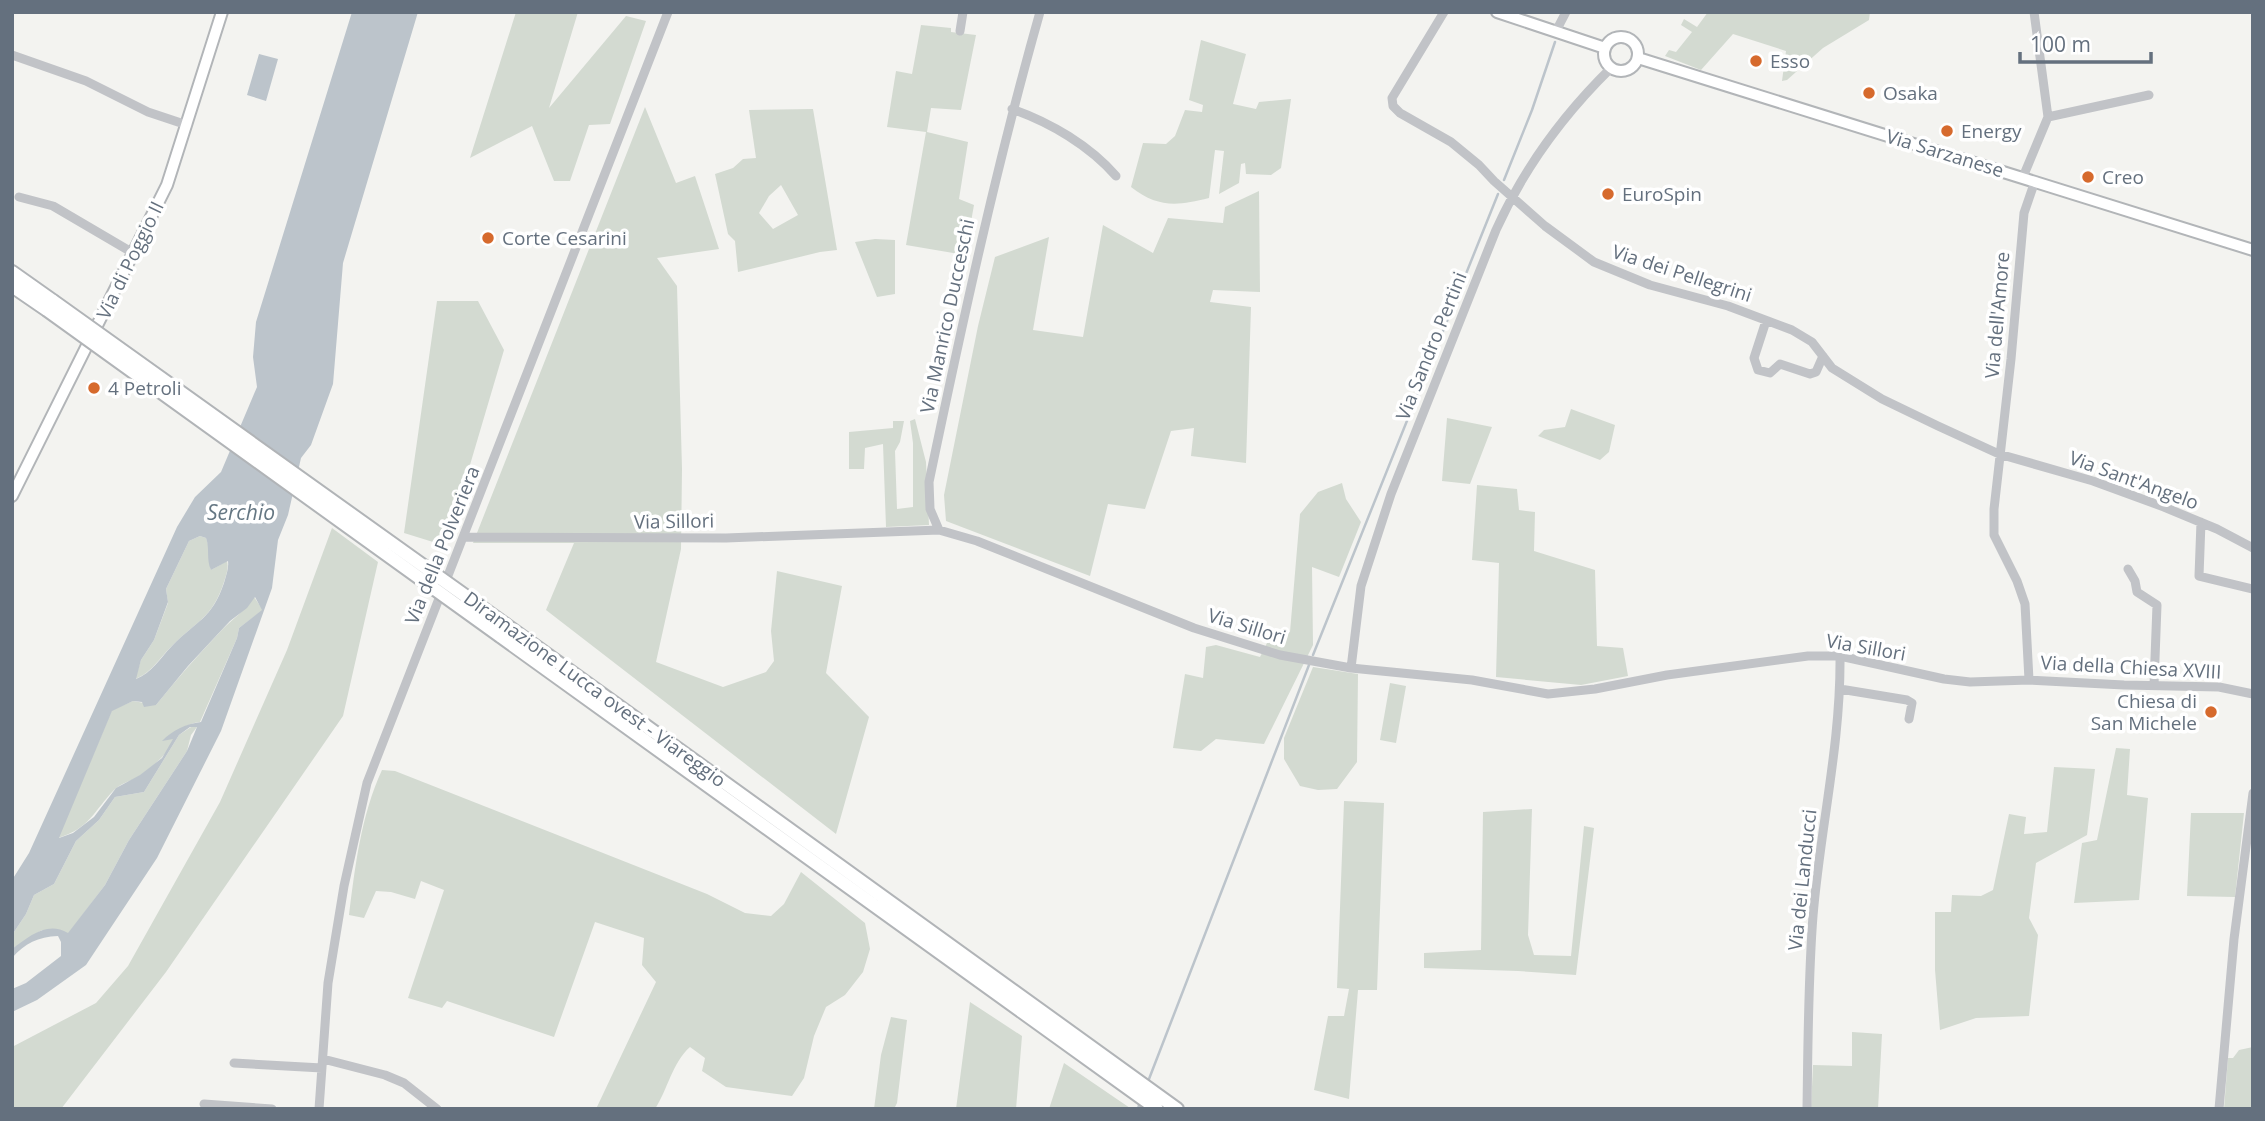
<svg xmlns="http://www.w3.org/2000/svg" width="2265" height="1121" font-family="'Open Sans',sans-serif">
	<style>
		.green { fill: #d3dad1; fill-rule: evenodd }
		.water { fill: #bcc4cb; fill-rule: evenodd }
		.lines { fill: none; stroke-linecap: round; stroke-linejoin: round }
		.stream { stroke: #bcc4cb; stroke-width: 2.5 }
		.major-casing { stroke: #b2b5b8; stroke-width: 14 }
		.highway-casing { stroke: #b1b4b7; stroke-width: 16 }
		.minor { stroke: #c1c3c7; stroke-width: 9 }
		.major { stroke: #fff; stroke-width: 10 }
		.highway { stroke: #fff; stroke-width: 12 }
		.highway-bridge-casing { stroke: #b1b4b7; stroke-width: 16; stroke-linecap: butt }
		.highway-bridge { stroke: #fff; stroke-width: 12 }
		.poi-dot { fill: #d66a2d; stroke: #fff; stroke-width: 2.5 }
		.labels { text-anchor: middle; stroke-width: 7; stroke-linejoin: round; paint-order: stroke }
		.poi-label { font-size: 19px; fill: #64707e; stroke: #fff; text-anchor: start }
		.street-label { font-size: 19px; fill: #64707e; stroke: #fff }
		.water-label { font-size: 21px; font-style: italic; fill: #657783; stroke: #fff }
	</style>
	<rect width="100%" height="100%" fill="#f3f3f0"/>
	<path class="green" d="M516,12H578L549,108L626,16L646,21L610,124L589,125L570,181H554L532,126L470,158Z
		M1708,12H1870L1869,20L1823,48L1787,80L1782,81L1786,51L1733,34L1701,70L1665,56L1669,50L1676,52L1692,32L1681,25L1684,19L1697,27Z
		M921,25L951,28V32L976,35L961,110L931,108L927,132L968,142L959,199L974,205L965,255L906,245L926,132L887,127L896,71L912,74Z
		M1201,40L1246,54L1233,104L1256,109L1259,102L1291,99L1281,168L1271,175L1246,174L1245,163L1241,164L1239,183L1219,194L1224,151L1215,150L1209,198C1177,206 1158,208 1131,187L1143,143L1166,144L1175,136L1185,110L1202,112L1203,105L1189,100Z
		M645,107L676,183L695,176L719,249L657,258L677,286L682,469L681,549L656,662L723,687L766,672L774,661L771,631L777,571L842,586L826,673L869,717L836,834L546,610L574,543H473Z
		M813,109L837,250L820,252L738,272L735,241L728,234L715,174L733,168L743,159L756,158L749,110ZM781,185L798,215L773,229L759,213L769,196Z
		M1259,191L1260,292L1213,290L1210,302L1251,307L1246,463L1191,456L1194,428L1171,431L1145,509L1108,504L1090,576L946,521L944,495L978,326L995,257L1049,237L1033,330L1083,337L1103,225L1153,253L1168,218L1223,223L1225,207Z
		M875,239L895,240V294L877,297L855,242Z
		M437,301H478L504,350L446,546L404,533Z
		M1571,409L1615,425L1609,452L1600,460L1538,436L1544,430L1565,427Z
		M1447,418L1492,427L1470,484L1442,481Z
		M915,419L926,462L929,525L886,527L883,444L865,448L864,469H849V432L893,428V421H904L900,442L895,451L897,509L913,507V443L910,421Z
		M1342,483L1346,499L1361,522L1339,577L1312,567L1313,645L1264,744L1216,739L1201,751L1173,748L1185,674L1203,678L1206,647L1216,645L1260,657L1269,639L1290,632L1300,514L1318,492Z
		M1477,485L1517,489L1519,510L1535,512L1534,551L1595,570L1597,646L1623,648L1628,676L1581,685L1496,677L1499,563L1472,560Z
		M332,528L378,562L343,716L166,972L61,1109H12V1047L96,1003L128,966L220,802L287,650Z
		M200,536L206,538C210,548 209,559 211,570L227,561C229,569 226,575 224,582C212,619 196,621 172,646C159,658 152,673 135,679L141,660L154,640L168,603L166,589L189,541Z
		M254,597L263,610L239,628L237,638L200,722C173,725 176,745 159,760C153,766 145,772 138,777C130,781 120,784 114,790C93,812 90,828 58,838L112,710L133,701L156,705C176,680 197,656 219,633C231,620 245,611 254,597Z
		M1313,667L1358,674L1357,762L1337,789L1318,790L1300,786L1284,759V738Z
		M1390,683L1406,686L1396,743L1380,740Z
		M191,727H197L191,735L187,751L129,840L105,885L68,934L42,930L12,949V935L26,914L34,895L54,884L76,841L99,820L115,797L144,792L179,735Z
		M2116,748L2130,749L2127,795L2148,798L2139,900L2074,903L2082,843L2097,840Z
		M2054,767L2095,769L2087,835L2036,863L2029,918L2038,935L2029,1016L1976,1018L1940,1030L1935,970V912H1951L1952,895L1981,896L1993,890L2009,814L2026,817L2024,834L2047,832Z
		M382,770L395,771L707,894L745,913L771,916L784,904L801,872L865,923L870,949L863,972L845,995L826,1007L814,1036L804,1078L792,1096L726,1087L702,1071L705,1058L690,1047C672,1063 668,1089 655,1109H596L656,982L642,965L644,938L595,922L554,1037L447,1001L442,1008L408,998L444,890L421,881L415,899L391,892L376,891L364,918L349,915C355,867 361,815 382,770Z
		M1344,801L1384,803L1377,990H1358L1349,1099L1314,1090L1328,1016H1344L1349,989L1337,988Z
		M1532,809L1528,935L1534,955L1571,956L1584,826L1594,828L1576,975L1518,971L1424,968V953L1481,950L1483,812Z
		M2191,813H2244L2235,897L2187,896Z
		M970,1002L1022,1036L1016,1109H956Z
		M891,1017L907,1020L897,1103L894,1109H874L881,1055Z
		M1852,1032L1882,1034L1878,1109H1811L1813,1065L1852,1066Z
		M2253,1047V1109H2224L2228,1058H2233L2239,1050Z
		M1064,1063L1130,1108V1109H1049Z"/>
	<path class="water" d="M352,12H418L343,263L333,384L311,445L301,458L288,515L278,540L272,588L221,731L157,858L86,965L37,1000L12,1012V989L26,983L61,956V942L58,936C38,937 25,943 12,958V949C30,936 47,921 68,933L105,885L129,840L187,751L197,727H190L179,735L144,792L115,797L99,820L76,841L54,884L34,895L26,914L12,935V880L29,853L177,527L195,497L221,472L257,387L253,357L256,322ZM200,536L206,538C210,549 206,559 211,570L228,561C229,569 226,575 224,583C212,619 196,621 172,646C160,658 152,673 136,679L141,660L154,640L168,602L166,589L189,541ZM255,597L262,610L239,628L237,638L201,722C185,724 173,730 162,741L173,739L162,758L140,775L116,788L94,817L73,833L59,838L112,711L133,701L142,702L144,707L156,705L188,666L230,621L247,608Z
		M259,54L278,59L266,101L247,95Z"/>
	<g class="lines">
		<path class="stream" d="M1504,180L1532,110L1555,42
			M1313,655L1498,194
			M1149,1079L1309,665
			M1138,1109L1139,1105"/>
		<g class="major-casing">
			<path id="major" d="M1497,12L1605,48
				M1604 54a17 17 0 1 1 34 0a17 17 0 1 1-34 0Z
				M1638,58L2253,250
				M12,496L167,185L222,12"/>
		</g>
		<g class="highway-casing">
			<path id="highway" d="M12,272L53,301
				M12,286L47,310
				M506,625L1177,1109
				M500,636L1157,1109"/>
		</g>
		<path class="minor" d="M1444,12L1392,98L1393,106L1400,113L1451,142L1479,165L1494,181L1545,226L1594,262L1650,285L1728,306L1792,330L1812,342L1832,368L1882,399L1938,426L1999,454L2093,481L2164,507L2217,529L2253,548
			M960,31L963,12
			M1556,31L1566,12
			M12,55L86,81L148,112L187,125
			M1012,109C1050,122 1090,146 1116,176
			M2048,117L2149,95
			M2023,177L2048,117L2034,12
			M2035,181L2024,213L2011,359L1994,509V535L2017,581L2025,604L2029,680L2124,685L2219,687L2253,694
			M19,197L53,206L133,253
			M1766,321L1754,358L1758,370L1770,373L1780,364L1810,374L1816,372L1823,356
			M2201,522L2199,576L2253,589
			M939,530L930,509L929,482C962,324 996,167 1040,12
			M464,537L726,538L939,530L977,541L1194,628L1280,655L1351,668L1472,680L1548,694L1595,689L1667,675L1808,656H1840L1944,679L1970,682L2029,680
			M2128,569L2135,581L2137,592L2157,605L2154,685
			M1351,668L1361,586L1391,494L1496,230C1523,170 1564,114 1611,68
			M1840,689L1907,700L1912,703L1909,719
			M323,1059L385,1075L404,1083L437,1109
			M234,1063L322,1068
			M204,1104L272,1109
			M319,1109L328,983L344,886L367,783L668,12
			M1807,1109C1808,1045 1808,980 1813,916C1820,829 1841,744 1840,656
			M2219,1109L2234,939L2253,793"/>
		<use href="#major" class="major"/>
		<use href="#highway" class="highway"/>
		<g class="highway-bridge-casing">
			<path id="highway-bridge" d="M53,301L506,625
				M47,310L500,636"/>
		</g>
		<use href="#highway-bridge" class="highway-bridge"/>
	</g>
	<g class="poi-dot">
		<circle cx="1756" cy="61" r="7"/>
		<circle cx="1869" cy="93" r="7"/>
		<circle cx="1947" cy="131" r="7"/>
		<circle cx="2088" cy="177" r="7"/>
		<circle cx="1608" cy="194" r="7"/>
		<circle cx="488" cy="238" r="7"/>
		<circle cx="94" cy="388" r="7"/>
		<circle cx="2211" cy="712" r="7"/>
	</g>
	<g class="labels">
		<g class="poi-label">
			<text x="1770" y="68">Esso</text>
			<text x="1883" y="100">Osaka</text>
			<text x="1961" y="138">Energy</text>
			<text x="2102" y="184">Creo</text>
			<text x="1622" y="201">EuroSpin</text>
			<text x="502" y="245">Corte Cesarini</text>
			<text x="108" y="395">4 Petroli</text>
			<text x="2197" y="708" text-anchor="end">Chiesa di<tspan x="2197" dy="22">San Michele</tspan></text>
		</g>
		<g class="street-label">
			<text transform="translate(1945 153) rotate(17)" y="7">Via Sarzanese</text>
			<text transform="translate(130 260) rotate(-64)" y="7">Via di Poggio II</text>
			<text transform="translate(1682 273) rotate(18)" y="7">Via dei Pellegrini</text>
			<text transform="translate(1997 315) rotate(-85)" y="7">Via dell'Amore</text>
			<text transform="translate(947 316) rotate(-78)" y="7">Via Manrico Ducceschi</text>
			<text transform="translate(1431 346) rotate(-68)" y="7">Via Sandro Pertini</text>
			<text transform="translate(2134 480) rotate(20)" y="7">Via Sant'Angelo</text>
			<text transform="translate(674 521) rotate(-1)" y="7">Via Sillori</text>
			<text transform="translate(442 545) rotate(-68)" y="7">Via della Polveriera</text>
			<text transform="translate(1247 626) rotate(17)" y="7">Via Sillori</text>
			<text transform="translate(1866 647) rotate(10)" y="7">Via Sillori</text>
			<text transform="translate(2131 667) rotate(3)" y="7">Via della Chiesa XVIII</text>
			<text transform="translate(595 689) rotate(36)" y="7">Diramazione Lucca ovest - Viareggio</text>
			<text transform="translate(1802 880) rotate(-84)" y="7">Via dei Landucci</text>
		</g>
		<g class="water-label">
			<text x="241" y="520">Serchio</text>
		</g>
	</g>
	<rect width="2265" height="1121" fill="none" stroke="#64707e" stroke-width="28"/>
	<path d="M2020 52v10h131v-10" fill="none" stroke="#64707e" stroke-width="3.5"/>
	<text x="2030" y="52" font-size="21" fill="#64707e" stroke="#ffffff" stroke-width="5" paint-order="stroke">100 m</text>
</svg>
